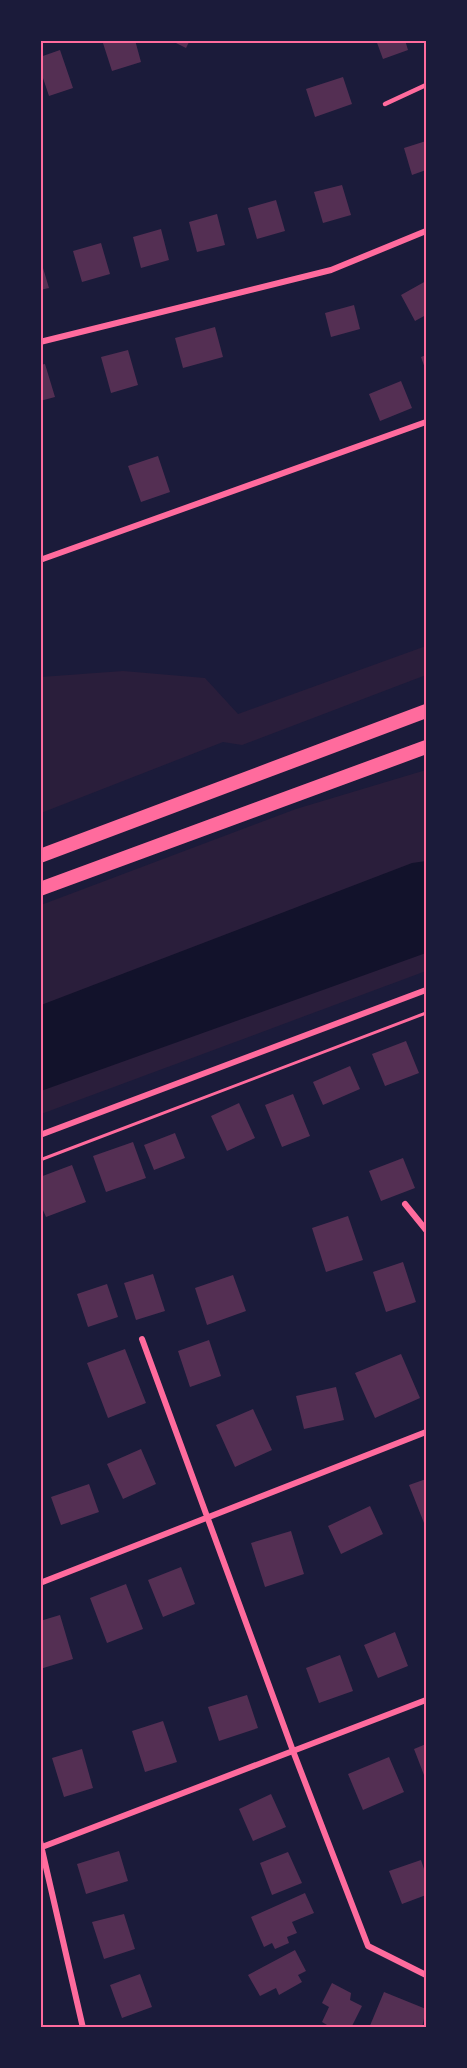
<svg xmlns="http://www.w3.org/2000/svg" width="467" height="2068" font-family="Georgia,serif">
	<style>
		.green { fill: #2a1e3b }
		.water { fill: #12122b }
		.building { fill: #542f53 }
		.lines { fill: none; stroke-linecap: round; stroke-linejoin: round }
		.path { stroke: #ff6b9d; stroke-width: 3 }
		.service { stroke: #ff6b9d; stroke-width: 4.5 }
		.minor { stroke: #ff6b9d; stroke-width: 6 }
		.trunk { stroke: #ff6b9d; stroke-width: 14 }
		.neatline { fill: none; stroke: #ff6b9d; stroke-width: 2 }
	</style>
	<rect width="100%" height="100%" fill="#1b1b3a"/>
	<path class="green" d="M426,646V675L242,745L223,742L41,813V677L123,671L205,678L238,714Z
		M426,770V971L41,1114V905L296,809Z"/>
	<path class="water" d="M426,861V953L41,1091V1005L412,863Z"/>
	<path class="building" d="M102,40H135L141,62L112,71Z
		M170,40H190L186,48Z
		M376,40H405L408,50L383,59Z
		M60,50L73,88L49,96L40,69V57Z
		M343,77L352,104L315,117L306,89Z
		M426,141V170L412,175L404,148Z
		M342,185L351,215L323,223L314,192Z
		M276,200L285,231L257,239L248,208Z
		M217,214L225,245L197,252L189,222Z
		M161,229L169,260L141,268L133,237Z
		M101,243L110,274L82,282L73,251Z
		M40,258L49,288L40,290Z
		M426,281V315L415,321L401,295Z
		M354,305L360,329L331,337L325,313Z
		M215,327L223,357L183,368L175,338Z
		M128,350L138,385L111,393L101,357Z
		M426,355V371L421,357Z
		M45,364L55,397L40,401V365Z
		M401,381L412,408L380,421L369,394Z
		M158,456L170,492L141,502L128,466Z
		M406,1041L419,1073L385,1086L372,1054Z
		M350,1066L360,1089L323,1105L313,1082Z
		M293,1094L310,1136L282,1147L265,1105Z
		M239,1103L255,1138L227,1151L211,1116Z
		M175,1133L185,1158L154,1170L144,1145Z
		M133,1142L146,1178L106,1192L93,1156Z
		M403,1158L415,1188L381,1201L369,1171Z
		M72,1165L86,1202L46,1217L40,1203V1177Z
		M348,1216L363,1260L326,1272L312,1228Z
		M403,1262L416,1302L386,1312L373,1272Z
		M153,1274L165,1311L136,1320L124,1283Z
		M233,1275L246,1311L207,1325L195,1288Z
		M107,1284L118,1317L88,1327L77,1294Z
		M209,1340L221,1376L190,1387L178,1351Z
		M125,1349L146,1403L108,1418L87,1363Z
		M401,1354L420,1398L375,1418L355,1373Z
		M336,1387L344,1420L304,1429L296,1396Z
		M253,1409L272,1450L235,1467L216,1425Z
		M141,1449L156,1484L123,1499L107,1464Z
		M426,1479V1522L424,1523L409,1485Z
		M89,1484L99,1512L61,1525L51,1497Z
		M370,1506L383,1534L341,1554L328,1526Z
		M291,1531L304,1574L265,1587L251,1543Z
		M181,1567L195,1604L163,1617L148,1580Z
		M126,1584L143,1629L107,1643L90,1598Z
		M60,1615L73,1659L40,1669V1621Z
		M395,1632L408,1666L378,1678L364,1645Z
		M340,1655L353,1691L319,1703L306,1668Z
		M247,1695L258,1728L219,1741L208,1707Z
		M163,1721L177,1762L145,1772L132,1731Z
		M426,1744V1775H424L414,1749Z
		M82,1749L93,1788L64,1797L52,1758Z
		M389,1757L404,1792L363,1810L348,1774Z
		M271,1794L286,1827L253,1841L239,1809Z
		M119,1851L128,1881L86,1894L77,1864Z
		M288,1852L302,1883L272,1895L260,1863Z
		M421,1860L426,1875V1895L402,1904L389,1871Z
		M305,1893L314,1913L292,1922L297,1933L287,1937L289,1943L275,1949L272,1943L264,1947L251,1917Z
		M124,1914L135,1949L104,1959L92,1922Z
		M295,1950L306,1971L298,1975L302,1982L279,1995L276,1988L260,1996L248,1975Z
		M140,1974L152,2007L122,2018L110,1985Z
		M332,1983L351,1993L350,2000L362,2006L351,2028H332L322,2022L329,2007L322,2003Z
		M384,1992L426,2009L422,2028H369Z"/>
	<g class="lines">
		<path class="path" d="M40,1160L426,1013"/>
		<path class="service" d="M385,104L426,85"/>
		<path class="minor" d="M40,342L331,270L426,231
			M40,560L426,422
			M40,1135L426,990
			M405,1204L426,1230
			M142,1339L293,1751L368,1946L426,1975
			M40,1583L426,1432
			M40,1841L83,2028
			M42,1847L426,1700"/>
		<path class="trunk" d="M40,856L426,711
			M40,889L426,747"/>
	</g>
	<rect width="467" height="2068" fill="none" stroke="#1b1b3a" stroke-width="84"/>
	<rect x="42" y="42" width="383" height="1984" class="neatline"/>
</svg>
